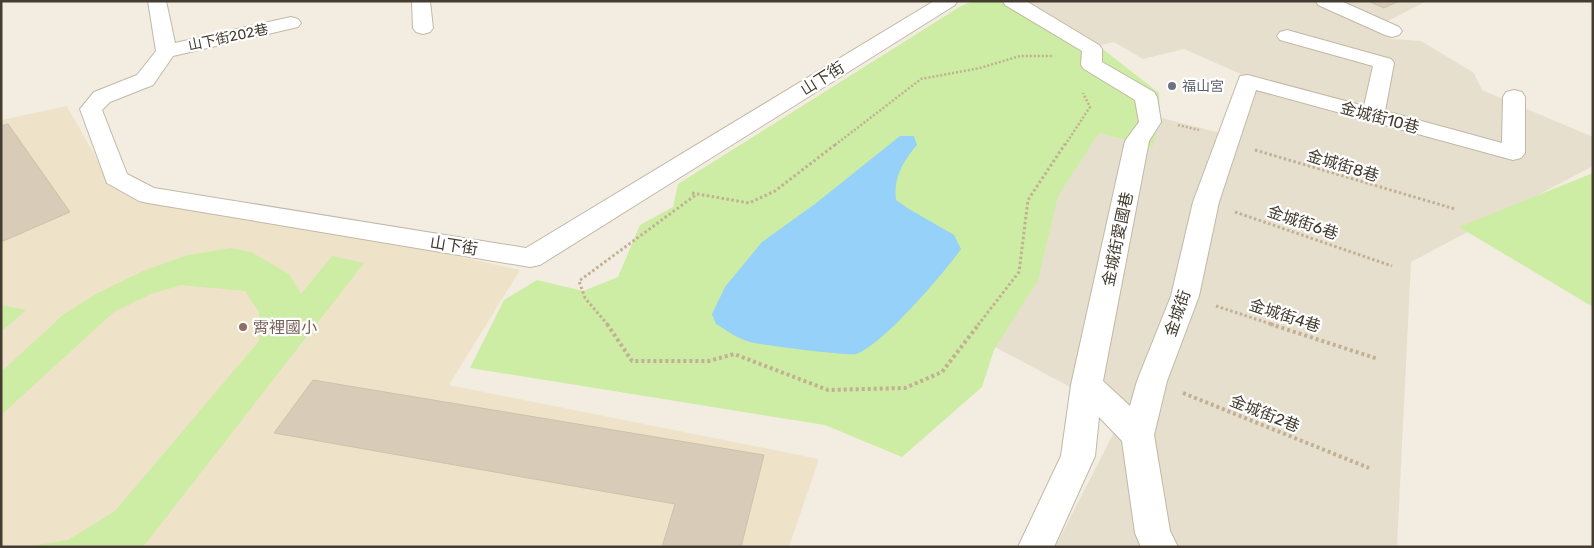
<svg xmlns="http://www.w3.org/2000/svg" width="1594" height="548" font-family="Rubik,'Noto Sans TC',sans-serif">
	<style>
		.residential { fill: #e7dfce }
		.education { fill: #eee3c9 }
		.green { fill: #cdeca4 }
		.water { fill: #95d1f8 }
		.building { fill: #d8cbb8; stroke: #d1c0a8 }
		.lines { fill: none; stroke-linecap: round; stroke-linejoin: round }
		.minor-casing { stroke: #c1b8a6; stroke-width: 2 }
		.path-far2 { stroke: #c2b092; stroke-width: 2.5; stroke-dasharray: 2 2; stroke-linecap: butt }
		.path-far1 { stroke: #c2b092; stroke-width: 3; stroke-dasharray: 2.5 2.5; stroke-linecap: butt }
		.path { stroke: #c2b092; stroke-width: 4; stroke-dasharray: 3 3; stroke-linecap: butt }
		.minor { fill: #fff; fill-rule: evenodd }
		.worship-dot { fill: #6b7280; stroke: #fff; stroke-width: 2 }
		.education-dot { fill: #8d6e63; stroke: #fff; stroke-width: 2 }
		.labels { text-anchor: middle; stroke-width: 4.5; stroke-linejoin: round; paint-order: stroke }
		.far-street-label { font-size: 14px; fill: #443c31; stroke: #fff }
		.far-worship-label { font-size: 14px; fill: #5b616d; stroke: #fff; text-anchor: start }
		.street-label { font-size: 16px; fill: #443c31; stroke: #fff }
		.education-label { font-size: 16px; fill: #785e54; stroke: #fff; text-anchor: start }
	</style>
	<rect width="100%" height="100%" fill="#f3ede1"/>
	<path class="residential" d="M1016,1H1314L1392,39L1421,41L1474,73L1482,90L1593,137V166L1411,262L1397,547H1055L1123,415L995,347L1056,197L1099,133L1150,148L1162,118L1240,138L1254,80L1184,49L1143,59L1114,42L1098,46Z
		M1334,1H1427L1384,23Z"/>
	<path class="education" d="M67,106L108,179L520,270L449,385L819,459L789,547H1V120Z"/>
	<path class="green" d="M973,1H1018L1100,47L1159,93L1160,120L1152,148L1099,133L1058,196L1038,280L994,350L982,387L902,457L825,425L470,368L504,300L537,280L583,291L618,277L640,225L673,207L678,184L961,6Z
		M1593,173V307L1459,227Z
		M230,248L251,252L289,274L301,294L332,256L364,263L143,547H25L68,540L115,511L259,341V312L245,291L181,285L151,294L114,312L1,415V372L64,314L98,293L143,271L188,255Z
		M1,305L26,310L1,332Z"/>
	<path class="water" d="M900,136H914L917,145C903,161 893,179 896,200L909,209L954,235L961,249C943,274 884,344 856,354C849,356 761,345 750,342C738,339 726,330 716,324L712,314L725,287L762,242L815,204Z"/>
	<path class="building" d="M1368,1H1399L1384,8Z
		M8,124L70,212L1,242V126Z
		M313,380L764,455L741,547H662L675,504L274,433Z"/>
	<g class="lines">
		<g class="minor-casing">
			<path id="minor" d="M148,1H166L175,43L291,17L298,19L301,23L298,27L173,56L153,85L110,102L102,110L127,174L154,188L526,248L934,1H957L955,5L540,265L530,267L148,203L139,201L107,183L80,109L94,92L137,75L156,51Z
				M412,1H430L433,28L430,32L423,34L416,32L413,28Z
				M1003,1H1026L1099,45L1102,49V62L1154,92L1157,97L1161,122L1149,141L1103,381L1130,406L1137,381L1171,296L1193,202L1240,76L1248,75L1364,106L1373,66L1280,40L1277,36L1280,32L1287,30L1391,59L1394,63L1385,111L1502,143L1503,97L1506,92L1514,90L1522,92L1525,97V153L1521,158L1513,160L1256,90L1219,202L1199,296L1167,381L1154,435L1170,531L1178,547H1141L1135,533L1122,441L1099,417L1095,456L1054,547H1018L1061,456L1071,385L1125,141L1139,122L1135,100L1084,69L1081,65L1082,51L1005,5Z
				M1316,1H1341L1399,27L1402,31L1399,35L1392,37L1385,35L1318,5Z"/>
		</g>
		<path class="path-far2" d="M1178,125L1199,130
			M835,145L921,79L980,68L1020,56H1052
			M1065,145L1090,107L1083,93"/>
		<path class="path-far1" d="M1255,150L1455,209
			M692,193L749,203L775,191L836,144
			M1235,212L1392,266
			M1216,306L1274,325
			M608,325L585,298L579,281L697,194
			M978,325L1019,272L1028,200L1065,144"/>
		<path class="path" d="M607,324L632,361H709L734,354L828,390L905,388L942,372L979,324
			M1270,324L1378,359
			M1183,393L1369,468"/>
		<use href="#minor" class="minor"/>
	</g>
	<circle class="worship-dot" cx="1172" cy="86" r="5"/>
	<circle class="education-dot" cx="243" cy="327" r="5"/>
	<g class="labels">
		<g class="far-street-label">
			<text transform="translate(228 37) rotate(-12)" y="5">山下街202巷</text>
		</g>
		<g class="far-worship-label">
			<text x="1182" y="91">福山宮</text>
		</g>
		<g class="street-label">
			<text transform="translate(822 78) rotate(-32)" y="6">山下街</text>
			<text transform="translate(1380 117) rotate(15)" y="6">金城街10巷</text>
			<text transform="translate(1343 165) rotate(17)" y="6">金城街8巷</text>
			<text transform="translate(1303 222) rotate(19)" y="6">金城街6巷</text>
			<text transform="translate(1117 239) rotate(-78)" y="6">金城街愛國巷</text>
			<text transform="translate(454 245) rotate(9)" y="6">山下街</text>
			<text transform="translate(1177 313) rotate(-71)" y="6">金城街</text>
			<text transform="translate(1285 315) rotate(18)" y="6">金城街4巷</text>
			<text transform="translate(1265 413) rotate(22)" y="6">金城街2巷</text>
		</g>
		<g class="education-label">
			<text x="253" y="333">霄裡國小</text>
		</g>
	</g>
	<rect width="1594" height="548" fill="none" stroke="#443c31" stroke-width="5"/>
</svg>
